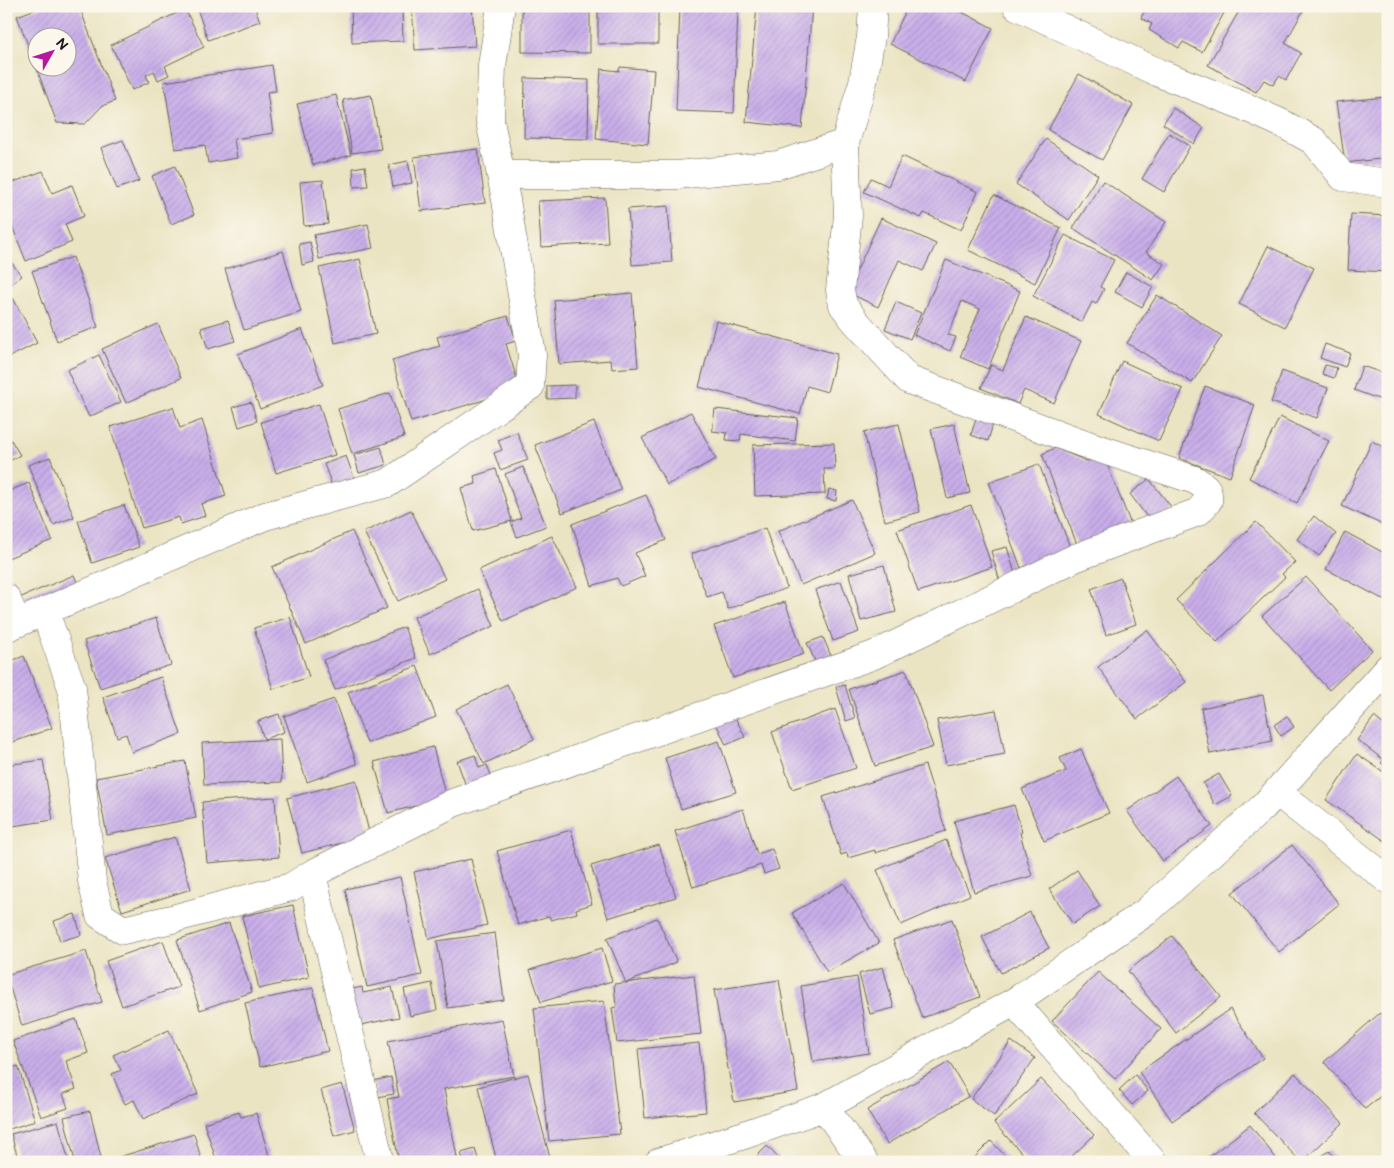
<svg xmlns="http://www.w3.org/2000/svg" width="1394" height="1168" font-family="'Balsamiq Sans',sans-serif">
	<style>
		.building { fill: url(#building-hatch); fill-rule: evenodd }
		.lines { fill: none; stroke-linecap: round; stroke-linejoin: round }
		.minor-casing { stroke: #646256; stroke-width: 29 }
		.minor { stroke: #fff; stroke-width: 28 }
	</style>
	<defs>
		<pattern id="building-hatch" width="6" height="6" patternUnits="userSpaceOnUse" patternTransform="scale(1.25)"><rect width="6" height="6" fill="#c9aeea"/><path d="M-1 1l2-2M0 6l6-6M5 7l2-2" fill="none" stroke="#ac95c8"/></pattern>
	</defs>
	<rect width="100%" height="100%" fill="#fbf7ec"/>
	<filter id="ink" filterUnits="userSpaceOnUse"><feTurbulence type="fractalNoise" baseFrequency=".02" numOctaves="2"/><feDisplacementMap in="SourceGraphic" scale="10" xChannelSelector="R" yChannelSelector="G"/><feConvolveMatrix kernelMatrix="1 2 1 2 8 2 1 2 1" color-interpolation-filters="sRGB"/></filter>
	<filter id="wash" filterUnits="userSpaceOnUse"><feTurbulence type="fractalNoise" baseFrequency=".0096" numOctaves="4" result="noise"/><feDisplacementMap in="SourceGraphic" scale="20" xChannelSelector="R" yChannelSelector="G"/><feGaussianBlur stdDeviation="1.12" result="paint"/><feColorMatrix in="noise" values="0 0 0 0 0 0 0 0 0 0 0 0 0 0 0 0 0 1.4 0 .05"/><feComposite in="paint" operator="in"/></filter>
	<g filter="url(#wash)">
		<rect width="100%" height="100%" fill="#ebe4c3"/>
		<g id="blocks">
			<path class="building" d="M44,6H79L115,101L102,106L85,124L57,123L17,16ZM38,38H68V68H38Z
				M196,6H254L260,21L208,40Z
				M351,6H402L403,41L352,43Z
				M412,6H472L475,46L415,50Z
				M522,6H590V53L522,52Z
				M598,6H658V44H598Z
				M667,6H677V11H667Z
				M757,6H812L802,128L746,122Z
				M908,6H950L993,28L966,82L890,44Z
				M1147,6H1228L1202,52L1183,42L1179,48L1149,30L1152,24L1141,18Z
				M1242,6H1295L1303,11L1285,43L1301,53L1286,80L1279,76L1273,85L1264,80L1256,92L1208,65Z
				M680,7L738,10L734,113L676,111Z
				M185,9L204,47L165,66L169,75L158,80L154,71L146,75L149,82L132,90L111,45Z
				M272,65L276,91L267,92L273,133L234,139L237,158L208,163L205,145L175,149L164,82Z
				M620,67L654,70L648,144L596,139L601,69L619,71Z
				M1079,74L1133,105L1102,160L1048,130Z
				M525,78L589,80L588,139L524,138Z
				M336,95L351,155L313,165L297,104Z
				M371,95L381,149L352,153L343,100Z
				M1385,97L1388,114V158L1345,163L1336,102Z
				M1173,108L1204,128L1194,144L1163,124Z
				M1169,133L1190,146L1164,192L1142,179Z
				M1046,139L1098,175L1069,220L1016,184Z
				M123,140L139,181L117,189L101,148Z
				M478,149L485,203L421,211L414,157Z
				M902,156L978,192L961,230L924,213L921,218L864,192L871,178L888,186Z
				M408,161L412,183L393,187L389,165Z
				M175,166L194,215L171,224L152,176Z
				M365,166L368,186L354,187L353,168Z
				M43,171L52,193L72,185L84,216L65,224L72,242L26,261L6,211V185Z
				M323,180L328,224L304,226L300,182Z
				M1103,181L1166,222L1146,252L1164,264L1153,280L1073,228Z
				M994,195L1061,228L1035,283L968,250Z
				M605,198L608,243L541,247L538,201Z
				M668,206L672,262L632,265L628,209Z
				M1351,214L1388,216V272L1348,270Z
				M881,218L936,244L923,271L899,260L878,307L847,292Z
				M368,224L373,248L319,259L314,235Z
				M1065,235L1114,260L1100,287L1104,289L1096,304L1092,302L1082,322L1033,296Z
				M310,242L314,262L302,265L299,244Z
				M1268,246L1314,268L1285,327L1239,304Z
				M283,251L301,312L244,330L225,269Z
				M73,257L98,327L57,341L32,271Z
				M360,259L376,334L335,343L319,268Z
				M946,260L1020,291L988,369L960,357L980,309L962,301L948,335L956,337L950,351L914,335Z
				M11,262L22,276L6,288V266Z
				M1126,272L1153,287L1142,307L1115,292Z
				M632,293L638,367L612,369L611,360L559,364L554,300Z
				M1157,295L1222,336L1192,383L1127,343Z
				M13,298L37,343L6,359V301Z
				M896,302L921,313L910,339L885,329Z
				M508,316L516,341L506,344L520,389L411,422L392,360L440,346L437,337Z
				M1026,317L1081,341L1054,403L1024,390L1018,404L981,388L991,365L1003,370Z
				M228,320L235,341L208,349L201,328Z
				M716,321L837,354L827,392L807,386L800,414L699,387Z
				M158,324L181,378L126,403L102,349Z
				M302,329L323,385L260,409L238,354Z
				M1325,344L1350,353L1345,367L1320,358Z
				M99,355L121,402L89,417L67,370Z
				M1122,361L1183,389L1159,441L1099,414Z
				M1325,365L1337,368L1334,378L1322,374Z
				M1362,366L1388,375V389L1384,401L1354,390Z
				M1282,371L1328,388L1317,418L1271,402Z
				M575,385V398L547,399V386Z
				M1205,386L1255,405L1230,477L1179,458Z
				M390,393L404,437L352,454L338,409Z
				M251,402L257,421L239,427L233,407Z
				M319,404L335,455L276,473L261,422Z
				M173,407L180,428L202,420L226,496L201,504L205,516L181,524L179,517L142,528L110,427Z
				M715,409L798,418L795,441L741,434L740,441L726,440L727,433L712,431Z
				M691,412L716,459L667,485L642,438Z
				M1280,417L1329,441L1297,503L1249,478Z
				M976,418L993,424L988,441L971,435Z
				M594,422L621,490L562,513L535,445Z
				M899,424L920,512L885,521L864,432Z
				M954,424L970,493L947,498L931,429Z
				M517,432L528,460L500,470L494,453L502,450L498,440Z
				M11,440L20,455L6,463V442Z
				M1372,441L1388,449V515L1383,525L1342,506Z
				M834,443L835,469H824L825,494L755,496L753,445Z
				M381,447L386,465L359,473L354,455Z
				M1055,448L1087,461L1105,459L1132,527L1078,547L1042,454Z
				M346,456L356,483L334,491L324,464Z
				M50,457L74,517L53,525L28,465Z
				M1039,464L1071,550L1021,568L989,482Z
				M523,467L546,526L517,537L511,522L521,518L505,474Z
				M496,469L512,521L473,531L461,488L476,484L474,476Z
				M1149,479L1173,509L1153,525L1130,494Z
				M29,483L52,540L8,558L6,554V492Z
				M829,489L837,491L836,501L827,499Z
				M646,495L666,540L635,553L645,576L621,586L617,578L592,586L572,524Z
				M852,500L875,553L801,585L778,531Z
				M124,505L139,547L92,563L78,521Z
				M971,505L992,567L918,592L897,530Z
				M411,510L445,579L398,601L364,532Z
				M1314,516L1336,534L1319,556L1297,539Z
				M1256,522L1295,562L1282,574L1285,577L1217,642L1176,600Z
				M765,528L787,588L728,609L722,592L707,597L691,554Z
				M352,531L387,608L306,644L272,567Z
				M1345,532L1388,555V602L1326,569Z
				M552,536L577,587L503,621L479,570Z
				M1007,547L1016,577L1000,582L991,551Z
				M884,565L896,612L861,621L849,574Z
				M74,575L79,587L24,609L19,598Z
				M1306,577L1372,650L1329,690L1262,616Z
				M1121,578L1136,624L1106,635L1091,589Z
				M841,581L859,632L833,641L815,590Z
				M478,589L494,626L430,654L414,617Z
				M785,602L804,654L733,678L714,626Z
				M290,617L309,677L273,689L254,628Z
				M156,618L171,665L100,688L84,641Z
				M404,627L416,658L335,690L323,660Z
				M1147,630L1186,682L1137,719L1098,667Z
				M823,637L833,661L818,668L807,643Z
				M24,656L52,728L8,744L6,740V663Z
				M417,666L436,717L367,743L348,692Z
				M906,670L933,747L875,766L849,689Z
				M161,677L181,734L132,752L126,734L117,737L103,697Z
				M507,684L534,739L484,764L456,709Z
				M845,685L855,718L846,721L836,687Z
				M1263,695L1272,741L1210,754L1201,708Z
				M334,699L357,764L307,782L284,716Z
				M835,709L856,768L792,789L772,732Z
				M996,710L1005,754L946,765L937,720Z
				M279,714L284,732L264,739L258,721Z
				M734,715L745,737L726,745L716,723Z
				M1287,716L1294,727L1281,736L1274,725Z
				M1374,717L1388,728V768L1381,763L1384,760L1357,740Z
				M280,739L282,782L204,785L202,743Z
				M719,741L736,792L681,809L665,758Z
				M433,747L446,798L388,813L374,762Z
				M1081,749L1109,813L1044,841L1022,789L1066,771L1060,758Z
				M1357,754L1388,775V843L1326,800Z
				M475,755L479,768L487,765L495,785L469,794L457,761Z
				M43,760L53,820L6,827V765Z
				M185,761L196,818L107,835L96,778Z
				M925,765L946,831L875,853V850L848,858L847,853L841,855L823,797Z
				M1219,774L1232,796L1215,805L1203,783Z
				M1176,776L1212,826L1163,861L1127,811Z
				M356,780L370,836L302,853L287,798Z
				M275,797L279,857L207,863L202,802Z
				M1014,805L1022,832L1020,833L1032,876L974,892L954,821Z
				M743,809L757,854L772,849L779,869L764,874L761,865L693,887L675,831Z
				M571,830L592,904L576,909L577,913L551,920L549,916L518,925L497,851Z
				M175,837L191,889L122,911L105,858Z
				M946,840L970,895L901,925L877,870Z
				M659,845L676,897L608,918L591,866Z
				M1292,845L1339,904L1279,952L1232,893Z
				M471,859L487,925L429,939L414,872Z
				M1077,870L1100,906L1073,924L1049,889Z
				M400,877L422,975L367,987L345,889Z
				M844,883L879,943L827,972L792,913Z
				M293,905L309,977L259,989L242,916Z
				M1030,912L1049,948L1001,973L982,937Z
				M75,914L81,935L60,941L54,921Z
				M657,918L677,962L626,983L607,938Z
				M952,919L980,997L922,1018L893,940Z
				M229,923L252,992L200,1010L177,940Z
				M495,933L504,1000L448,1008L437,941Z
				M1172,936L1221,997L1176,1033L1128,971Z
				M163,941L179,987L122,1006L106,961Z
				M602,948L612,981L541,1002L530,970Z
				M86,951L102,1002L22,1026L6,975Z
				M883,967L894,1008L870,1014L859,974Z
				M1098,972L1161,1029L1115,1079L1052,1021Z
				M694,975L701,1034L617,1043L612,1008L616,1007L614,984Z
				M857,977L869,1053L813,1062L801,986Z
				M779,980L798,1091L734,1102L714,990Z
				M432,983L437,1010L410,1016L404,989Z
				M362,987L363,993L392,987L399,1017L356,1026L348,990Z
				M313,988L328,1051L260,1067L245,1003Z
				M604,1001L620,1134L549,1141L534,1008Z
				M1230,1009L1263,1058L1172,1121L1139,1072Z
				M1380,1013L1388,1021V1090L1365,1109L1324,1062Z
				M76,1019L88,1053L66,1061L76,1089L63,1094L68,1108L41,1117L13,1041Z
				M502,1019L514,1076L444,1089L458,1162H399L387,1099L399,1097L388,1041Z
				M169,1030L198,1094L143,1119L134,1100L125,1104L112,1074L121,1070L113,1055Z
				M1011,1041L1035,1058L994,1116L971,1099Z
				M699,1043L706,1112L645,1118L638,1049Z
				M949,1062L969,1096L887,1144L867,1110Z
				M18,1066L35,1121L6,1130V1070Z
				M1295,1073L1343,1123L1302,1162H1301L1254,1113Z
				M528,1074L551,1162H497L478,1087Z
				M1135,1075L1148,1091L1132,1105L1119,1090Z
				M391,1077L394,1094L377,1097L373,1081Z
				M1041,1079L1094,1135L1066,1162H1030L994,1123Z
				M342,1084L355,1130L334,1136L321,1090Z
				M90,1111L102,1162H75L64,1117Z
				M239,1112L241,1117L256,1113L271,1162H217L204,1123Z
				M58,1121L69,1162H19L11,1134Z
				M1250,1125L1279,1162H1206L1205,1160Z
				M194,1134L202,1162H120L119,1157Z
				M991,1141L1011,1162H970Z
				M767,1146L782,1162H754L753,1160Z
				M475,1149L479,1162H464L461,1153Z
				M1329,1150L1338,1162H1315Z
				M812,1156L819,1162H808Z"/>
		</g>
	</g>
	<g filter="url(#ink)">
		<use href="#blocks" fill-opacity="0" stroke="#646256" stroke-width="1"/>
		<g class="lines">
			<g class="minor-casing">
				<path id="minor" d="M1017,6L1159,73L1241,105L1283,124L1314,141L1343,177L1388,183
					M501,175H677L778,165L845,143
					M6,598L17,623
					M45,612L72,688L92,881L100,915L123,930L172,919L291,887L312,874L453,803L874,655L1075,558L1198,512L1208,501C1209,488 1206,487 1195,480L1088,445L909,380L855,321L843,305L840,290L848,216L845,143L863,82L871,37L873,6
					M6,628L265,516L388,483L530,386L532,355L506,200L490,121L492,66L501,6
					M1277,792L1388,880
					M312,874L380,1162
					M1014,1002L1153,1162
					M824,1107L864,1162
					M659,1162L744,1135L824,1107L1014,1002L1146,912L1263,807L1388,668"/>
			</g>
			<use href="#minor" class="minor"/>
		</g>
	</g>
	<rect width="1394" height="1168" fill="none" stroke="#fbf7ec" stroke-width="25"/>
	<g transform="translate(52 52) rotate(51)"><circle r="24" fill="#fbf7ec" stroke="#a29f99"/>
	<path d="M0-4L9 19L0 12L-9 19Z" fill="#b5179e"/>
	<text y="-8" font-size="14" font-weight="bold" text-anchor="middle" fill="#1c1c1c">N</text>
	</g>
</svg>
